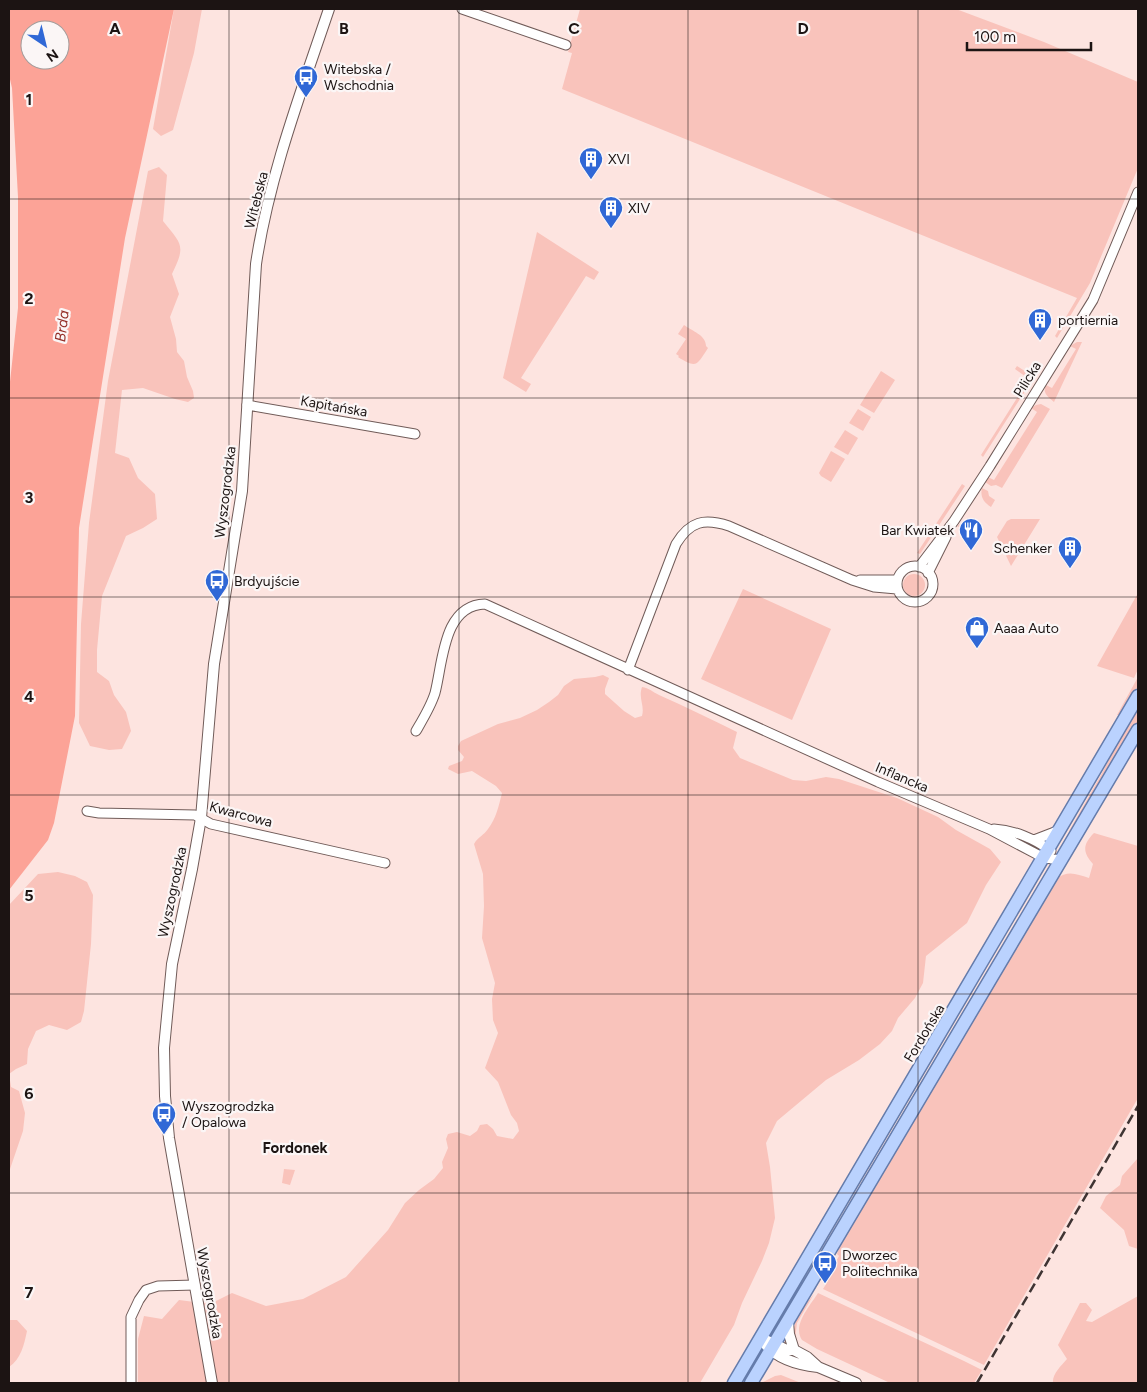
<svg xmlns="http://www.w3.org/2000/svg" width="1147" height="1392" font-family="Figtree,sans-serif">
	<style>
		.green { fill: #f9c3bb }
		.water { fill: #fca397; fill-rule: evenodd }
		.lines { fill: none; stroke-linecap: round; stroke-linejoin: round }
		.minor-casing { stroke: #705b58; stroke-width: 11 }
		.tertiary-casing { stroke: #705b58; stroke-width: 12 }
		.primary-casing { stroke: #657cab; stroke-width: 15 }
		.minor { stroke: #fff; stroke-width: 9 }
		.tertiary { stroke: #fff; stroke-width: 10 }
		.primary { stroke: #bad2fe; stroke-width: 12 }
		.rail { stroke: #3f3433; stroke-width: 2.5; stroke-dasharray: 10 5; stroke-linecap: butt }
		.grid { fill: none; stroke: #1c1413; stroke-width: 1; stroke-opacity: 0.55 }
		.labels { text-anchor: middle; stroke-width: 4.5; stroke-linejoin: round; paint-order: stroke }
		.poi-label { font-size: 14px; fill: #1c1413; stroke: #fbf6f6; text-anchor: start }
		.street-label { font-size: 14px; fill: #1c1413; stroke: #fbf6f6 }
		.water-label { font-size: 15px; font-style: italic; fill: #942f28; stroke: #fbf6f6 }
		.neighbourhood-label { font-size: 15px; font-weight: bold; fill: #1c1413; stroke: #fbf6f6 }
		.grid-label { font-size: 16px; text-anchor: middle; font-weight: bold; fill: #1c1413; stroke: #fbf6f6; stroke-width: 4.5; stroke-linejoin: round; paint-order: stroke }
	</style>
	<rect width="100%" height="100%" fill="#fde4e0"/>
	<path class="green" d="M174,9H202L194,53L173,130L161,136L153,129Z
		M580,9H956L1044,42L1138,82V168L1090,283L1057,338L1055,336L1077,298L562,89L572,53L568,52Z
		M159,167L167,175L163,221C182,245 186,245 172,274L179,294L170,317L176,339L177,352L184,361L187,377L193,391L194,398L188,402L175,399L143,388L122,390L115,453L129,458L138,478L155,494L157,519L143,528L126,536L102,596L97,650V672L109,681L114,695L126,712L131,731L122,749L109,750L90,746L79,723L81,624L89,523L108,381L148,171Z
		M537,232L599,272L594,280L586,276L521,378L531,384L526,392L503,378Z
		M684,325C692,331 706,335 706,346L708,348C697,365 697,369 678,357L679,356L676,354L686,339L678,334Z
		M1077,342H1082L1054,402C1048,397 1042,393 1046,385L1052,388L1076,349L1070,346Z
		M1017,366L1034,377L983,457L981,455L1029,379L1015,369Z
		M881,371L895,380L874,413L860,405Z
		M1041,404L1050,409L1002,488L996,485L991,486L985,482L988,477L994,480L1037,412L1031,408L1036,405Z
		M858,409L871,417L863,431L849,423Z
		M845,430L858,438L848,455L834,447Z
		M831,451L845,459L831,482L821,476L819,473Z
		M962,484L965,486L920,554L917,553Z
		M982,488L988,491L989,496L995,500L991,507C983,502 980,496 982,488Z
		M1011,519H1040L1011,566L997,537L1007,521Z
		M962,523H968L979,526L973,536L957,526Z
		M903 585a11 11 0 1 1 22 0a11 11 0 1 1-22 0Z
		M743,589L831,629L792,720L701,679Z
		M1138,593V669L1134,678L1097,666Z
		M603,675L609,678L605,689V694L624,711L635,718L642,716C645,705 638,699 642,687C649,688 653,692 659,695C686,707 711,719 737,732L733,748L740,758L793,780L806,781L826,777L839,779L897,798L938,817L956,830L990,849L1001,862L986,885L967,923L926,956L923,983L915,998L898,1018L892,1031L880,1044L859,1060L826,1080L777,1121L766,1143L770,1167L775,1218L769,1243L762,1261L742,1303L734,1325L700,1383H138V1339L144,1316L162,1319L179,1300L210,1304L232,1293L266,1306L303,1299L346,1277L388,1230L405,1203L419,1190L434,1179L443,1168L442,1162L448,1148L446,1139L448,1134L457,1132L470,1136L477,1131L480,1125L487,1124L493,1129L497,1136L513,1139L519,1131L517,1123L511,1115L498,1082L485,1068L498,1033L493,1020L492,999L495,983L482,938L484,906L483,874L474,844C478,837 484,835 488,829C496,819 499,805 502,793L496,786L472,771L458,774L448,769L449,766L462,761L464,757L458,750V746L461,741L498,724L520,718L537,710L549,702L558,695L564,686L574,679L595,677Z
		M1138,677V686L1121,715H1117Z
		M1138,704V724L1072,833L1069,831L1101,775Z
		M1094,833L1138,846V1098L984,1365L823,1289L828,1281L826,1280L839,1256L837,1254L842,1239L1056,879C1068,870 1076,874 1089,878L1093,864C1082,852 1083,844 1094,833Z
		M58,872L75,876L87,882L93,895L91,944L84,1011L81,1022L67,1030L49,1025L36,1031L28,1049L27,1064L16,1069L9,1074L11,1087L19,1091L25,1113L23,1131L9,1172V905L38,874Z
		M1138,1158V1249L1129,1246L1124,1230L1100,1208L1106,1196L1120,1185L1122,1176Z
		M284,1169L295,1170L290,1185L282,1183Z
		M818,1293L964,1361L982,1370L974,1383H890L817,1349L802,1340C792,1325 810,1306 818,1293Z
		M814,1294L797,1323L795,1339C790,1321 803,1308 814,1294Z
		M1138,1296V1383H1053C1052,1374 1061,1366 1067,1359L1058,1345L1080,1303H1086L1092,1310L1086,1321L1092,1322Z
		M9,1320H17L27,1331C24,1345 21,1359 9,1367Z
		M781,1375L801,1383H761L775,1376Z"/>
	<path class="water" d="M9,9H174L125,238L79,528L75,716L54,823L48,840L9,890V391L18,308V197L12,88L9,75ZM30,30H60V60H30Z"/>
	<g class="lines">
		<g class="minor-casing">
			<path id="minor" d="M462,9L566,45
				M247,405L415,434
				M897 584a18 18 0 1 1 36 0a18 18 0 1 1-36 0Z
				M919,567L954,521L990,466L1093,300L1138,192
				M928,573L946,537
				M860,580H897
				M628,670L676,544C690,521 704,518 729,526L852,580L874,587L897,589
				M416,731C423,719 431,706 435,693C443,662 443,605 485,604L878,782L989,829L1044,858L1062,860
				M87,811L99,813L195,815L211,824L385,863
				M994,829C1014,830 1035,839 1051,851
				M1034,840L1060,830
				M131,1383V1317L139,1300L146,1290L158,1286L195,1285"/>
		</g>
		<g class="tertiary-casing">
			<path id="tertiary" d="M788,1322L789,1334L794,1350
				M761,1338L787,1350H794L807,1357L818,1367L856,1383
				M766,1345C779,1360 799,1365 818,1367
				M212,1383L169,1138L165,1096L164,1048L172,964L192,869L201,818L214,664L242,491L256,264C269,177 301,92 329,9"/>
		</g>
		<g class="primary-casing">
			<path id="primary" d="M734,1383L1138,696
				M751,1383L1138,730"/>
		</g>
		<use href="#minor" class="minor"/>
		<use href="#tertiary" class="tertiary"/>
		<use href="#primary" class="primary"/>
		<path class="rail" d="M977,1383L1138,1106"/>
	</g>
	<path class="grid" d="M229,9V1383M459,9V1383M688,9V1383M918,9V1383M9,199H1138M9,398H1138M9,597H1138M9,795H1138M9,994H1138M9,1193H1138"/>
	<defs>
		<g id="bus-pin" transform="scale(1.25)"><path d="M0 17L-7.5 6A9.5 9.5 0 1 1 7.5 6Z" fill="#3068d6" stroke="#fbf6f6"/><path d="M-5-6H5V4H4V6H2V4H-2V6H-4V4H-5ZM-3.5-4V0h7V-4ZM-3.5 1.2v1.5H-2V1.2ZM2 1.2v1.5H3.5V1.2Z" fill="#fff"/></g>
		<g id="building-pin" transform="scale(1.25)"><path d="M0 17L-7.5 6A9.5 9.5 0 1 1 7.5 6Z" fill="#3068d6" stroke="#fbf6f6"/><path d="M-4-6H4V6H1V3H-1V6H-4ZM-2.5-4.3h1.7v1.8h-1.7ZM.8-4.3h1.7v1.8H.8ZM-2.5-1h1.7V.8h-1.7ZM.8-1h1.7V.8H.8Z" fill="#fff"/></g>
		<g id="restaurant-pin" transform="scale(1.25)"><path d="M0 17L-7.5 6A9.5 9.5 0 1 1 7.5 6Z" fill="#3068d6" stroke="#fbf6f6"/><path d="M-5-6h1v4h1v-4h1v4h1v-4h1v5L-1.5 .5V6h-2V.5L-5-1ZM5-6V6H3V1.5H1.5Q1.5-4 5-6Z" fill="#fff"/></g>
		<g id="shop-pin" transform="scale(1.25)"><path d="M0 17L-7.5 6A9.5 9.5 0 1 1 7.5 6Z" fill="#3068d6" stroke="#fbf6f6"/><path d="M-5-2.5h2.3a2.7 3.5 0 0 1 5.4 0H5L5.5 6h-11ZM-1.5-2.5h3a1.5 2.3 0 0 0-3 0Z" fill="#fff"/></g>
	</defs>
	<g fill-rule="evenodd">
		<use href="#bus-pin" x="306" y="77"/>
		<use href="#building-pin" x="591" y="159"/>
		<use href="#building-pin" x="611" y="208"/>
		<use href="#building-pin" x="1040" y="320"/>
		<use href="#restaurant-pin" x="971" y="530"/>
		<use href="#building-pin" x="1070" y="548"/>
		<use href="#bus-pin" x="217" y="581"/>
		<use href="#shop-pin" x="977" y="628"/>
		<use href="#bus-pin" x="164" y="1114"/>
		<use href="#bus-pin" x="825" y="1263"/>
	</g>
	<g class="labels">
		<g class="poi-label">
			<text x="324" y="74">Witebska /<tspan x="324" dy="16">Wschodnia</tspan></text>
			<text x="608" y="164">XVI</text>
			<text x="628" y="213">XIV</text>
			<text x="1058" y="325">portiernia</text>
			<text x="954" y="535" text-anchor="end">Bar Kwiatek</text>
			<text x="1052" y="553" text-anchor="end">Schenker</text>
			<text x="234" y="586">Brdyujście</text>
			<text x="994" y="633">Aaaa Auto</text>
			<text x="182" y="1111">Wyszogrodzka<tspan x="182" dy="16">/ Opalowa</tspan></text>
			<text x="842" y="1260">Dworzec<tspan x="842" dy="16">Politechnika</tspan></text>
		</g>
		<g class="street-label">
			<text transform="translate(256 200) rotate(-76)" y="5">Witebska</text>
			<text transform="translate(1027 379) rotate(-58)" y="5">Pilicka</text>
			<text transform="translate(334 406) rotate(10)" y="5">Kapitańska</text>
			<text transform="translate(225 492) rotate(-83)" y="5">Wyszogrodzka</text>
			<text transform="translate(902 777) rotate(23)" y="5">Inflancka</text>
			<text transform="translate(241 814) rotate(15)" y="5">Kwarcowa</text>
			<text transform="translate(172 892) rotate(-78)" y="5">Wyszogrodzka</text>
			<text transform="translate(924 1033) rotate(-59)" y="5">Fordońska</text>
			<text transform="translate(210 1293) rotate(80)" y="5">Wyszogrodzka</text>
		</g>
		<g class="water-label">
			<text transform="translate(62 326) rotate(-83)" y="5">Brda</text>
		</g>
		<g class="neighbourhood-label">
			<text x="295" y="1153">Fordonek</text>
		</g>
	</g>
	<g class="grid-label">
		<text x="115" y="34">A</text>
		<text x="344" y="34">B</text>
		<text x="574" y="34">C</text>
		<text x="803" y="34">D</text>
		<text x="29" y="105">1</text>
		<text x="29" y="304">2</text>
		<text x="29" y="503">3</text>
		<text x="29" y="702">4</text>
		<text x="29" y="901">5</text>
		<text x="29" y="1099">6</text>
		<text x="29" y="1298">7</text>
	</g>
	<rect width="1147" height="1392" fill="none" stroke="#1c1413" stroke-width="20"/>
	<g transform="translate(45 45) rotate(145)"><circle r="24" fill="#fbf6f6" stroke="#a29c9b"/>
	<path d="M0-4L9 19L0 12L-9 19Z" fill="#3068d6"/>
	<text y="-8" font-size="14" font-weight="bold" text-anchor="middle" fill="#1c1413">N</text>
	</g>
	<path d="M967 42v8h124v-8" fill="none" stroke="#1c1413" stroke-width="2.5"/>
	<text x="974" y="42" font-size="15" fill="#1c1413" stroke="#fbf6f6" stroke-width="4" paint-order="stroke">100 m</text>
</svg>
